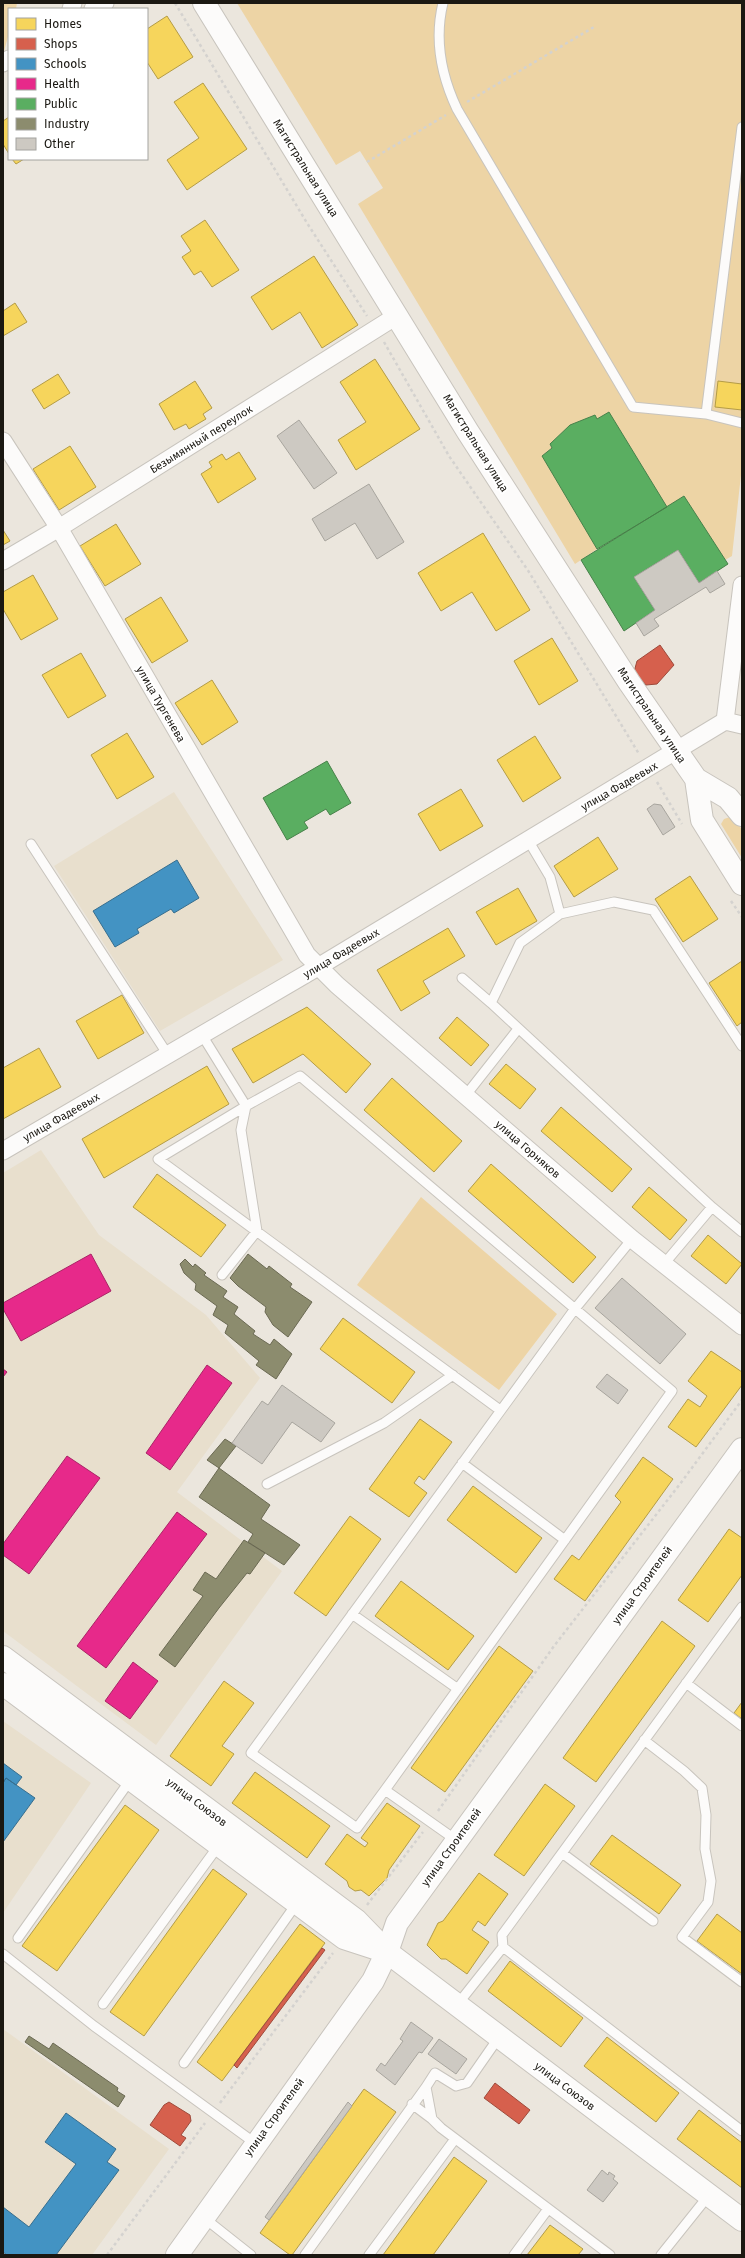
<svg xmlns="http://www.w3.org/2000/svg" width="745" height="2258" font-family="'Fira Sans',sans-serif">
	<style>
		.built { fill: #e8dfcd }
		.green { fill: #edd4a5 }
		.homes { fill: #f6d55c; stroke: #b49c46 }
		.shops { fill: #d6604d; stroke: #9e4a3b }
		.schools { fill: #4393c3; stroke: #376e8e }
		.health { fill: #e7298a; stroke: #aa2466 }
		.public { fill: #5aae61; stroke: #478149 }
		.industry { fill: #8c8c6e; stroke: #6a6952 }
		.building { fill: #cdc9c2; stroke: #a8a59e }
		.lines { fill: none; stroke-linecap: round; stroke-linejoin: round }
		.lane-casing { stroke: #c8c4bd; stroke-width: 11 }
		.street-casing { stroke: #c8c4bd; stroke-width: 19 }
		.secondary-casing { stroke: #c8c4bd; stroke-width: 24 }
		.primary-casing { stroke: #c8c4bd; stroke-width: 24 }
		.path { stroke: #d4d2cf; stroke-width: 2.5; stroke-dasharray: 3 3; stroke-linecap: butt }
		.lane { stroke: #fcfbfa; stroke-width: 9 }
		.street { stroke: #fcfbfa; stroke-width: 17 }
		.secondary { stroke: #fcfbfa; stroke-width: 22 }
		.primary { stroke: #fcfbfa; stroke-width: 22 }
		.labels { text-anchor: middle; stroke-width: 4; stroke-linejoin: round; paint-order: stroke }
		.street-label { font-size: 11px; fill: #1b1812; stroke: #fff }
	</style>
	<rect width="100%" height="100%" fill="#ebe6dd"/>
	<path class="built" d="M174,792L283,960L160,1031L54,866Z
		M41,1150L99,1235L206,1315L260,1378L177,1492L282,1571L156,1745L3,1631V1173Z
		M3,1721L91,1783L3,1913Z
		M3,2029L169,2149L92,2255H3Z"/>
	<path class="green" d="M3,3H17L16,9H9V33L3,55Z
		M237,3H742V466L732,556L725,560L684,496L667,507L609,412L597,419L595,415L570,425L550,444L552,448L542,456L597,549L575,564L358,204L383,188L360,151L336,165Z
		M733,816L742,830V858L721,824L724,819Z
		M421,1197L557,1314L499,1390L357,1285Z"/>
	<path class="homes" d="M167,16L193,57L158,79L147,62V29Z
		M203,83L247,149L187,190L167,160L199,138L174,102Z
		M9,117V154L3,144V121Z
		M12,159H24L16,164Z
		M205,220L239,270L212,287L201,271L194,275L182,257L191,251L181,236Z
		M314,256L358,325L322,348L300,312L272,330L251,297Z
		M15,303L27,322L3,336V311Z
		M375,359L420,429L356,470L338,440L366,422L340,382Z
		M58,374L70,393L44,409L32,390Z
		M195,381L212,408L203,414L206,419L189,429L186,424L174,430L159,404Z
		M718,381L742,384V410L715,407Z
		M70,446L96,487L59,510L33,469Z
		M239,452L256,479L218,503L201,474L212,467L209,462L222,454L226,460Z
		M116,524L141,564L105,586L80,546Z
		M3,530L10,541L3,545Z
		M483,533L530,610L496,631L472,592L441,611L418,573Z
		M33,575L58,619L21,640L3,609V592Z
		M161,597L188,641L152,663L125,619Z
		M552,638L578,681L539,705L514,661Z
		M81,653L106,696L68,718L42,675Z
		M212,680L238,722L202,745L175,703Z
		M127,733L154,777L117,799L91,755Z
		M535,736L561,778L523,802L497,760Z
		M461,789L483,826L440,851L418,814Z
		M598,837L618,869L574,897L554,866Z
		M690,876L718,919L683,942L655,899Z
		M518,888L537,921L496,945L476,912Z
		M448,928L465,956L423,981L430,993L401,1011L377,970Z
		M742,961V1022L737,1026L709,983Z
		M122,995L144,1033L98,1059L76,1021Z
		M307,1007L371,1064L346,1093L303,1054L253,1083L232,1049Z
		M457,1017L489,1045L471,1066L439,1038Z
		M39,1048L61,1087L3,1119V1068Z
		M506,1064L536,1089L520,1109L489,1084Z
		M207,1066L229,1104L104,1178L82,1139Z
		M392,1078L462,1141L434,1172L364,1110Z
		M561,1107L632,1169L612,1192L541,1131Z
		M491,1164L596,1257L573,1283L468,1191Z
		M157,1174L226,1225L201,1257L133,1207Z
		M649,1187L687,1220L670,1240L632,1207Z
		M708,1235L742,1264L726,1284L691,1256Z
		M343,1318L415,1372L392,1403L320,1349Z
		M711,1351L742,1372V1385L696,1447L668,1427L688,1399L700,1407L707,1396L688,1381Z
		M420,1419L452,1442L424,1480L419,1476L414,1483L427,1493L409,1517L369,1489Z
		M643,1457L673,1479L585,1601L554,1579L572,1555L579,1560L621,1502L615,1496Z
		M473,1486L542,1538L516,1573L447,1520Z
		M350,1516L381,1539L326,1616L294,1593Z
		M729,1529L742,1538V1575L708,1622L678,1600Z
		M401,1581L474,1636L448,1670L375,1616Z
		M662,1621L695,1646L596,1782L563,1758Z
		M499,1646L533,1671L445,1792L411,1768Z
		M224,1681L254,1703L222,1746L234,1754L211,1786L170,1756Z
		M742,1702V1719L734,1713Z
		M255,1772L330,1826L307,1858L232,1803Z
		M545,1784L575,1806L524,1876L494,1855Z
		M387,1803L420,1826L389,1870L387,1878L369,1896L361,1890L355,1891L349,1887L347,1881L325,1864L347,1834L365,1847L368,1843L361,1838Z
		M125,1805L159,1830L57,1971L22,1946Z
		M612,1835L681,1885L659,1914L590,1864Z
		M213,1869L247,1894L144,2036L110,2012Z
		M479,1873L508,1894L485,1926L478,1921L472,1930L489,1942L467,1974L446,1959H441L427,1945L438,1923L443,1921Z
		M717,1914L742,1933V1974L697,1941Z
		M300,1924L325,1943L222,2081L197,2062Z
		M510,1961L583,2018L561,2047L488,1991Z
		M607,2037L679,2093L656,2122L584,2066Z
		M364,2089L396,2112L292,2255H290L260,2233Z
		M699,2110L742,2143V2188L677,2139Z
		M454,2157L487,2181L433,2255H383Z
		M550,2225L583,2249L578,2255H527Z"/>
	<path class="shops" d="M660,645L674,665L657,684L646,685L634,672L637,661Z
		M322,1948L325,1950L237,2068L234,2065Z
		M495,2083L530,2110L519,2124L484,2098Z
		M169,2102L190,2115L191,2121L181,2135L186,2138L180,2146L150,2125L164,2105Z"/>
	<path class="schools" d="M177,860L199,898L174,913L171,909L137,929L139,933L115,947L93,911Z
		M3,1763L22,1777L16,1785L6,1778L3,1783Z
		M6,1778L35,1798L3,1842V1783Z
		M66,2113L116,2149L107,2162L119,2170L56,2255H7L3,2252V2207L29,2227L76,2164L45,2142Z"/>
	<path class="health" d="M91,1254L111,1291L21,1341L3,1309V1303Z
		M207,1365L232,1383L170,1470L146,1453Z
		M3,1369L7,1372L3,1377Z
		M67,1456L100,1478L29,1574L3,1555V1544Z
		M177,1512L207,1534L106,1668L77,1646Z
		M133,1662L158,1681L130,1719L105,1701Z"/>
	<path class="public" d="M609,412L667,507L597,549L542,456L552,448L550,444L570,425L595,415L597,419Z
		M684,496L728,564L699,583L678,550L634,577L655,610L624,631L581,560Z
		M327,761L351,803L330,815L326,809L304,822L308,828L287,840L263,798Z"/>
	<path class="industry" d="M248,1254L267,1269L269,1266L292,1284L290,1287L312,1302L288,1337L273,1325L265,1312L266,1307L238,1286L230,1278Z
		M185,1259L193,1267L195,1264L206,1273L204,1275L227,1291L223,1297L238,1307L234,1314L255,1331L253,1334L270,1345L274,1339L292,1354L276,1379L256,1365L259,1361L225,1333L228,1325L213,1315L217,1306L195,1290L196,1284L184,1273L180,1264Z
		M225,1439L236,1446L219,1468L207,1460Z
		M219,1468L270,1505L261,1519L300,1545L284,1565L248,1542L253,1534L199,1497Z
		M244,1540L265,1553L250,1574L247,1573L219,1608L175,1667L159,1655L203,1596L193,1590L205,1572L216,1579Z
		M29,2036L49,2049L53,2043L118,2088L117,2091L125,2096L118,2107L25,2042Z"/>
	<path class="building" d="M299,420L337,473L314,489L277,436Z
		M369,484L404,542L377,559L355,523L325,541L312,519Z
		M678,550L699,583L717,571L725,584L710,593L706,587L654,619L659,626L644,636L636,623L655,610L634,577Z
		M654,804L661,805L675,827L663,835L647,809Z
		M622,1278L686,1334L660,1364L595,1308Z
		M607,1374L628,1390L618,1404L596,1387Z
		M282,1385L335,1423L321,1442L292,1422L262,1464L232,1443L262,1401L268,1405Z
		M411,2022L433,2038L422,2053L419,2052L395,2085L376,2070L381,2063L385,2066L403,2041L400,2039Z
		M439,2039L467,2059L456,2074L428,2054Z
		M348,2102L352,2106L269,2220L265,2217Z
		M602,2170L608,2175L609,2172L615,2176L613,2179L618,2183L603,2202L587,2190Z"/>
	<g class="lines">
		<g class="lane-casing">
			<path id="lane" d="M443,3C434,40 441,75 457,109L633,407L706,414L742,423
				M706,414L742,127
				M528,840L550,877L560,914
				M31,844L168,1055
				M462,978L491,1003
				M202,1035L246,1106L300,1076L672,1391L385,1790
				M742,1046L653,910L614,902L560,914L520,943L491,1003L712,1207L742,1232
				M466,1095L518,1029
				M246,1106L158,1159L500,1410
				M664,1264L712,1207
				M222,1275L257,1231L241,1130L246,1106
				M462,1463L565,1540
				M267,1484L384,1423L453,1375
				M352,1614L458,1689
				M686,1683L742,1726
				M644,1740L684,1771L702,1788L706,1815L705,1849L711,1881L708,1902L682,1937L742,1982
				M456,1840L385,1790L357,1828L251,1753L574,1310L632,1239
				M562,1853L653,1921
				M18,1938L131,1779
				M503,1947L502,1935L742,1607
				M3,1954L94,2026L255,2143
				M103,2004L219,1845
				M457,2005L503,1947L742,2131
				M499,2037L467,2083L456,2086L435,2073L426,2087L432,2119L441,2128L610,2255
				M184,2063L297,1903
				M412,2104L432,2119
				M203,2217L251,2255
				M305,2255L426,2087
				M369,2255L455,2139
				M514,2255L548,2209
				M661,2255L709,2195"/>
		</g>
		<g class="street-casing">
			<path id="street" d="M71,9L73,3
				M93,9L105,3
				M3,63L9,59
				M3,441L59,528L307,955L337,985L632,1239L742,1326
				M3,561L59,528L398,315
				M725,721L742,725
				M3,1151L318,967L725,721L742,585"/>
		</g>
		<g class="secondary-casing">
			<path id="secondary" d="M3,1657L356,1920L387,1952L742,2220
				M3,1684L344,1938L384,1951"/>
		</g>
		<g class="primary-casing">
			<path id="primary" d="M204,3L468,432L629,682L696,779L702,820L742,884
				M696,779L728,798L742,815
				M177,2255L373,1981L387,1952L397,1923L742,1449"/>
		</g>
		<path class="path" d="M175,3L307,223L367,316
			M467,102L594,27
			M367,162L446,115
			M384,342L449,456L529,572L639,754
			M657,782L682,824
			M731,901L742,917
			M438,1811L554,1646L680,1484L742,1400
			M367,1905L423,1832
			M220,2103L333,1953
			M107,2255L205,2123"/>
		<use href="#lane" class="lane"/>
		<use href="#street" class="street"/>
		<use href="#secondary" class="secondary"/>
		<use href="#primary" class="primary"/>
	</g>
	<g class="labels">
		<g class="street-label">
			<text transform="translate(306 168) rotate(58)" y="4">Магистральная улица</text>
			<text transform="translate(201 439) rotate(-32)" y="4">Безымянный переулок</text>
			<text transform="translate(476 443) rotate(58)" y="4">Магистральная улица</text>
			<text transform="translate(161 704) rotate(60)" y="4">улица Тургенева</text>
			<text transform="translate(652 715) rotate(56)" y="4">Магистральная улица</text>
			<text transform="translate(619 786) rotate(-30)" y="4">улица Фадеевых</text>
			<text transform="translate(341 953) rotate(-31)" y="4">улица Фадеевых</text>
			<text transform="translate(61 1117) rotate(-30)" y="4">улица Фадеевых</text>
			<text transform="translate(528 1149) rotate(41)" y="4">улица Горняков</text>
			<text transform="translate(642 1585) rotate(-54)" y="4">улица Строителей</text>
			<text transform="translate(197 1802) rotate(37)" y="4">улица Союзов</text>
			<text transform="translate(451 1847) rotate(-54)" y="4">улица Строителей</text>
			<text transform="translate(565 2086) rotate(37)" y="4">улица Союзов</text>
			<text transform="translate(274 2117) rotate(-54)" y="4">улица Строителей</text>
		</g>
	</g>
	<rect width="745" height="2258" fill="none" stroke="#1b1812" stroke-width="8"/>
	<rect x="8" y="8" width="140" height="152" fill="#ffffff" stroke="#a4a3a0"/>
	<rect x="16" y="18" width="20" height="12" fill="#f6d55c" stroke="#a4a3a0"/>
	<text x="44" y="28" font-size="12" fill="#1b1812">Homes</text>
	<rect x="16" y="38" width="20" height="12" fill="#d6604d" stroke="#a4a3a0"/>
	<text x="44" y="48" font-size="12" fill="#1b1812">Shops</text>
	<rect x="16" y="58" width="20" height="12" fill="#4393c3" stroke="#a4a3a0"/>
	<text x="44" y="68" font-size="12" fill="#1b1812">Schools</text>
	<rect x="16" y="78" width="20" height="12" fill="#e7298a" stroke="#a4a3a0"/>
	<text x="44" y="88" font-size="12" fill="#1b1812">Health</text>
	<rect x="16" y="98" width="20" height="12" fill="#5aae61" stroke="#a4a3a0"/>
	<text x="44" y="108" font-size="12" fill="#1b1812">Public</text>
	<rect x="16" y="118" width="20" height="12" fill="#8c8c6e" stroke="#a4a3a0"/>
	<text x="44" y="128" font-size="12" fill="#1b1812">Industry</text>
	<rect x="16" y="138" width="20" height="12" fill="#cdc9c2" stroke="#a4a3a0"/>
	<text x="44" y="148" font-size="12" fill="#1b1812">Other</text>
</svg>
